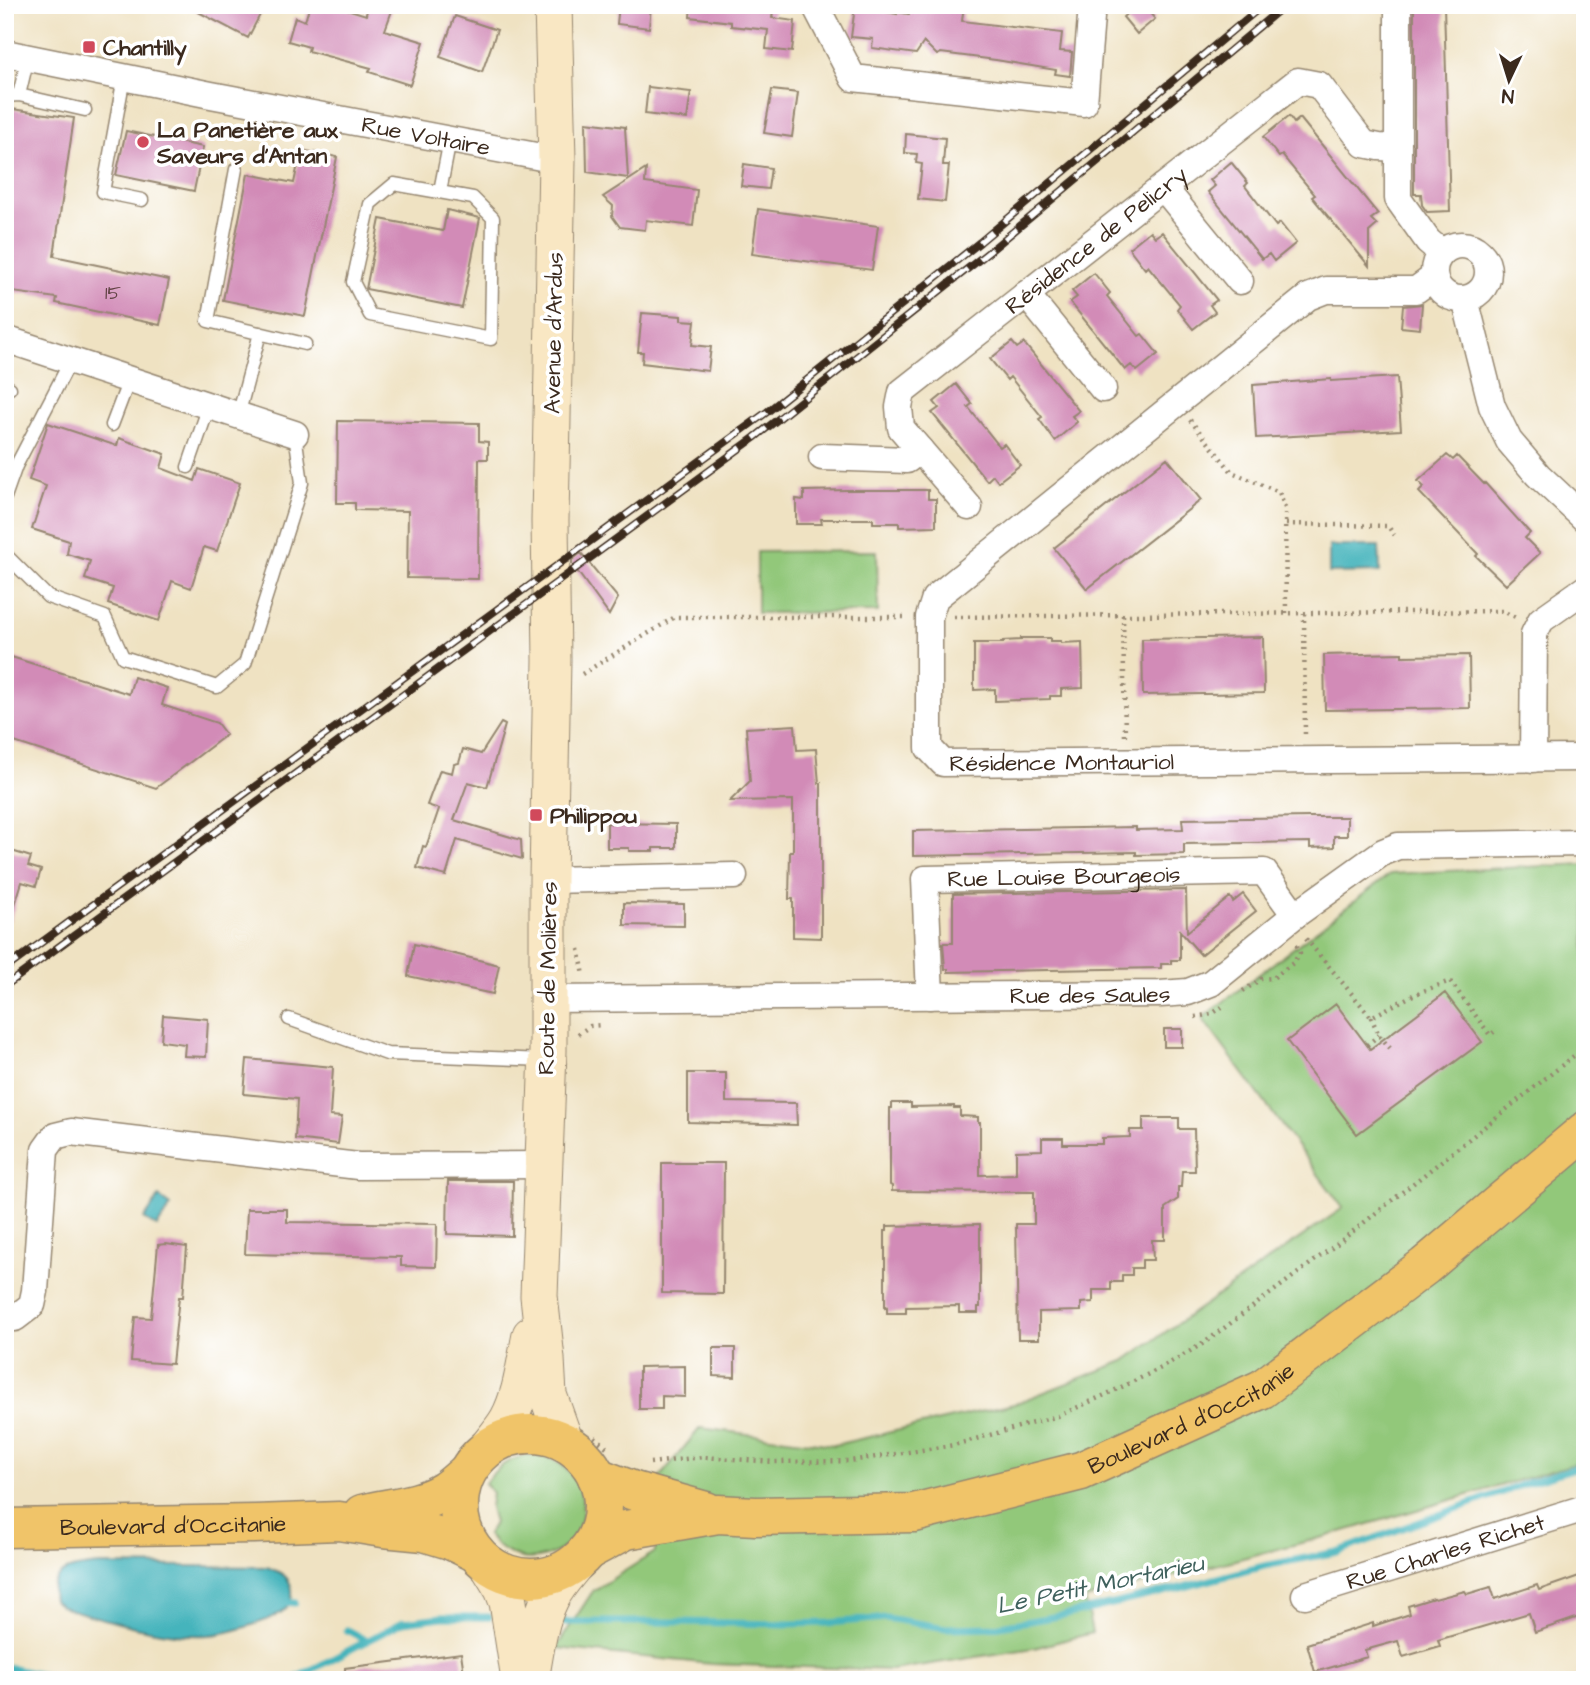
<svg xmlns="http://www.w3.org/2000/svg" width="1590" height="1685" font-family="'Architects Daughter',sans-serif">
	<style>
		.green { fill: #92c87a; stroke: #66794c; stroke-width: 2 }
		.water { fill: #44b4bc; stroke: #406f6d; stroke-width: 2 }
		.lines { fill: none; stroke-linecap: round; stroke-linejoin: round }
		.stream { stroke: #44b4bc; stroke-width: 7 }
		.building { fill: #d28bb7 }
		.service-casing { stroke: #958670; stroke-width: 15 }
		.minor-casing { stroke: #958670; stroke-width: 29 }
		.secondary-casing { stroke: #958670; stroke-width: 39 }
		.primary-casing { stroke: #958670; stroke-width: 41 }
		.path { stroke: #958670; stroke-width: 4.5; stroke-dasharray: 2 5; stroke-linecap: butt }
		.service { stroke: #fff; stroke-width: 12 }
		.minor { stroke: #fff; stroke-width: 26 }
		.secondary { stroke: #f9e7c3; stroke-width: 37 }
		.primary { stroke: #f0c469; stroke-width: 38 }
		.rail-casing { stroke: #3b2a1e; stroke-width: 8 }
		.rail { stroke: #fff; stroke-width: 5; stroke-dasharray: 16; stroke-linecap: butt }
		.poi-dot { fill: #d1495b; stroke: #fff; stroke-width: 2.5 }
		.labels { text-anchor: middle; stroke-width: 7; stroke-linejoin: round; paint-order: stroke }
		.number-label { font-size: 19px; fill: #614244 }
		.poi-label { font-size: 23px; font-weight: bold; fill: #3b2a1e; stroke: #fff; text-anchor: start }
		.street-label { font-size: 23px; fill: #3b2a1e; stroke: #fff }
		.water-label { font-size: 24px; font-style: italic; fill: #3f615d; stroke: #fff }
	</style>
	<rect width="100%" height="100%" fill="#fff"/>
	<filter id="ink" filterUnits="userSpaceOnUse"><feTurbulence type="fractalNoise" baseFrequency=".0143" numOctaves="2"/><feDisplacementMap in="SourceGraphic" scale="14" xChannelSelector="R" yChannelSelector="G"/><feConvolveMatrix kernelMatrix="1 2 1 2 8 2 1 2 1" color-interpolation-filters="sRGB"/></filter>
	<filter id="wash" filterUnits="userSpaceOnUse"><feTurbulence type="fractalNoise" baseFrequency=".00686" numOctaves="4" result="noise"/><feDisplacementMap in="SourceGraphic" scale="28" xChannelSelector="R" yChannelSelector="G"/><feGaussianBlur stdDeviation="1.57" result="paint"/><feColorMatrix in="noise" values="0 0 0 0 0 0 0 0 0 0 0 0 0 0 0 0 0 1.4 0 .05"/><feComposite in="paint" operator="in"/></filter>
	<g filter="url(#wash)">
		<rect width="100%" height="100%" fill="#efe2c2"/>
		<path class="green" d="M877,551L878,612L757,613V552Z
			M1585,864V1461L1324,1537L1085,1599L1092,1633L1034,1648L892,1670L711,1664L556,1648L593,1591L655,1552L659,1478L700,1428L834,1445L1014,1404L1124,1361L1343,1208L1202,1018L1390,874Z
			M529,1455C538,1456 547,1456 555,1461C580,1474 590,1506 577,1531C565,1555 532,1566 508,1553C499,1549 493,1542 487,1535L494,1523L490,1507L492,1493L485,1483C497,1467 509,1458 529,1455Z"/>
		<path class="water" d="M1329,546H1379L1380,572L1329,573Z
			M159,1197L171,1206L157,1227L144,1219Z
			M101,1565L267,1567C277,1571 287,1574 291,1586C294,1594 291,1603 284,1610C272,1621 226,1634 209,1635C166,1638 113,1622 72,1610L60,1605L53,1600C47,1568 78,1567 101,1565Z"/>
		<g class="lines">
			<path class="stream" d="M282,1602L295,1603
				M564,1622H678L786,1624L829,1623L886,1618L946,1628L994,1627L1070,1614L1184,1587L1264,1566L1337,1552L1533,1481L1585,1465
				M347,1630L367,1641
				M5,1667L64,1680
				M292,1680L403,1622L442,1617H489"/>
		</g>
		<g id="blocks">
			<path class="building" d="M185,5H265L248,38Z
				M310,5H334L366,15L368,5H394L385,30L424,42L410,85L369,72L371,68L308,51L309,47L288,41L295,17L305,21Z
				M619,5H651L649,28L617,24Z
				M691,5H774L772,18L795,21L792,52L766,49L768,30L731,26V22L690,17Z
				M933,5H964L962,21L1062,33L1060,51L1072,52L1070,76L1055,74L1056,70L996,60L941,53L937,55L924,42L916,54L872,48L873,39L851,37L855,6L897,14V12L909,14L910,8L932,12Z
				M1136,5H1143L1155,19L1137,34L1123,17Z
				M1414,5H1444L1450,211L1427,212L1422,205L1421,194H1414Z
				M455,16L497,30L482,72L440,57Z
				M648,87L691,92L687,119L645,114Z
				M772,90L798,93L792,137L764,133Z
				M5,108L74,118L54,256L169,280L160,325L56,303L57,298L5,291Z
				M1289,116L1294,123L1300,118L1378,214L1371,219L1377,225L1369,232V266L1312,197L1315,195L1282,155L1279,157L1263,137Z
				M586,122L625,127L628,178L587,172Z
				M126,131L203,147L194,191L116,175Z
				M906,134L945,138L943,165H949L945,202L918,199L922,164L916,163L917,154L905,153Z
				M301,150L337,157L305,316L223,300L248,174L294,183Z
				M1231,162L1248,183L1245,186L1276,226L1280,223L1296,243L1274,261L1269,254L1262,259L1208,192L1215,186L1210,180Z
				M744,164L771,168L768,189L741,186Z
				M646,169L645,183L697,190L693,226L646,220L645,230L620,227L612,216L613,206L603,197Z
				M758,209L878,226L872,270L752,254Z
				M447,210L480,218L462,308L366,289L380,219L443,231Z
				M1150,231L1155,237L1162,232L1217,300L1210,305L1215,312L1193,329L1177,309L1180,305L1148,266L1145,269L1129,248Z
				M1094,273L1110,293L1107,296L1139,336L1142,334L1158,354L1137,371L1131,365L1125,370L1070,302L1077,297L1072,291Z
				M1422,304L1420,329L1401,327L1403,306Z
				M642,313L681,316V320L695,321L692,345L711,347L708,371L642,363L643,352H638Z
				M1012,342L1017,348L1024,343L1079,411L1072,416L1077,422L1055,441L1039,419L1042,417L1010,377L1007,380L990,359Z
				M1397,377L1401,430L1256,438L1253,385L1331,379V381Z
				M956,384L972,404L968,407L1000,447L1004,444L1020,465L998,482L993,475L987,481L932,413L939,408L934,402Z
				M338,421L479,423V441L488,442V459H479L478,579L407,578L408,511L355,510V503H337Z
				M48,423L117,446L119,438L165,454L161,468L195,481L199,469L240,483L217,551L204,547L191,588L172,581L159,621L108,604L113,588L85,579L90,561L67,554L69,541L32,529L46,486L29,480Z
				M1447,455L1453,460L1457,456L1484,484L1485,483L1530,533L1525,538L1540,553L1506,585L1476,556L1478,554L1419,492L1424,487L1418,481Z
				M1167,458L1201,500L1087,589L1054,548Z
				M848,490H928V499H936V526L899,527V523H873V519H821L822,524H796V499L804,500V491Z
				M581,553L618,598L609,615L572,564V560Z
				M1263,637L1264,693L1143,695L1142,639Z
				M1021,638H1050V641H1061V643L1082,642L1083,688L1061,689V696H1050V699L995,701V689L974,690V643H1003V641L1021,640Z
				M1402,653V656L1469,655L1470,708L1325,710L1324,655Z
				M5,655L129,694L134,677L167,688L162,705L217,723L226,735L156,788L5,739Z
				M501,723L505,725L487,787L468,782L454,820L521,840L522,859L457,840L446,876L417,868L423,846L426,847L439,809L427,805L440,770L452,773L454,764L459,763L463,749L481,754Z
				M795,725L797,750L816,749L819,783H821V938L793,937V899H789L790,852H793V800L730,801L750,781L746,728Z
				M1310,817H1347V836H1334V847L1310,848V842L1184,844V854L1136,855V852L913,856V831L1136,827V830L1183,829L1182,819Z
				M607,823L676,824V848H653V851H629V848H607Z
				M5,849L31,857L28,866L41,870L36,886L22,882L10,921L5,920Z
				M1186,890L1187,932L1230,897L1233,902L1243,894L1256,911L1201,955L1180,931V960H1171V964H1161V968L948,972V969H945L943,943H953V894Z
				M624,903L684,904V926L624,925Z
				M414,944L499,965L493,994L408,976Z
				M1445,993L1482,1042L1357,1134L1287,1041L1336,1004L1370,1049Z
				M163,1015L208,1019L206,1057L184,1056L185,1044L161,1041Z
				M1164,1029H1182V1047H1164Z
				M247,1059L333,1067L330,1116L342,1117L338,1144L295,1139L297,1099L244,1094Z
				M688,1073H726V1102L796,1103L797,1125L688,1122Z
				M892,1103H911V1107L954,1106V1108H960V1116L978,1117V1122H980V1175L1016,1174V1151L1042,1150V1138H1063V1144H1102V1138L1130,1137V1130H1143V1118H1179V1129H1194L1195,1171H1182L1181,1187H1178V1199L1165,1208V1240H1152L1153,1260H1142V1268H1132V1275H1122V1282H1111V1290H1093V1302L1081,1303V1311L1039,1312V1339H1018L1016,1224H1034V1192L892,1191V1186L890,1185V1108H892Z
				M662,1163H724L723,1294L662,1293Z
				M448,1181H513L512,1236L447,1234Z
				M247,1209H287V1222L437,1224L436,1267L401,1266V1257L245,1254Z
				M980,1224V1307H978V1313H959V1306L906,1307V1313H887V1307L885,1308V1231H887V1226Z
				M166,1244L187,1247L183,1297H179L172,1364L131,1361L135,1317L151,1318L158,1245Z
				M713,1348H735V1377L713,1376Z
				M685,1366V1397L662,1396V1409H639V1367Z
				M1585,1574V1615L1535,1632L1529,1613L1438,1640L1440,1646L1403,1657L1398,1641L1365,1650L1367,1657L1315,1672L1307,1644L1373,1623V1626L1410,1614L1408,1606L1434,1598L1435,1599L1465,1591L1467,1594L1491,1587L1495,1599L1537,1585L1539,1590Z
				M461,1653L465,1680H345V1668Z"/>
		</g>
	</g>
	<g filter="url(#ink)">
		<use href="#blocks" fill-opacity="0" stroke="#958670" stroke-width="2"/>
		<g class="lines">
			<g class="service-casing">
				<path id="service" d="M124,77L103,192L142,200
					M19,95L28,57
					M5,96L19,95L85,110
					M236,169L208,321L305,344
					M394,184L473,198L493,218L491,339L370,315L353,282L370,204Z
					M440,191L450,140
					M5,387L10,388
					M238,416L260,333
					M112,425L129,380
					M188,467L209,406
					M5,497L16,466L71,360
					M5,554L48,597L105,617L123,657L217,687L245,664L302,483L295,434
					M289,1019L387,1054L545,1060"/>
			</g>
			<g class="minor-casing">
				<g id="minor">
					<path d="M815,5L853,78L1084,103L1092,5"/>
					<path d="M1398,5V199L1428,241L1441,252"/>
					<path id="s1" d="M5,53L211,95L557,160"/>
					<path d="M1163,187L1240,281"/>
					<circle cx="1461" cy="272" r="27"/>
					<path id="s2" d="M1434,277L1416,290H1326L1308,297L935,598L929,617V748L943,763L1585,758"/>
					<path d="M1026,294L1103,389"/>
					<path d="M1465,299L1492,406L1509,441L1538,475L1585,519"/>
					<path d="M5,339L295,434"/>
					<path d="M822,457L907,460L920,450"/>
					<path id="s3" d="M969,507L901,428L899,407L902,392L1298,81L1319,85L1364,144L1379,147L1398,148"/>
					<path d="M1533,759L1534,634L1541,620L1585,589"/>
					<path d="M548,880L734,876"/>
					<path id="s4" d="M930,996L925,879L1264,872L1295,915"/>
					<path id="s5" d="M548,999L1160,994L1188,992L1211,983L1295,915L1383,852L1398,846L1585,843"/>
					<path d="M5,1316L15,1318L32,1305L35,1291L45,1150L55,1136L71,1132L358,1166L543,1165"/>
					<path id="s6" d="M1305,1595L1585,1508"/>
				</g>
			</g>
			<g class="secondary-casing">
				<path id="secondary" d="M553,5L557,160L550,521L552,660L548,880V1051L539,1296L546,1359L548,1395L565,1443
					M488,1447C495,1438 502,1430 508,1420C522,1395 525,1363 531,1335
					M487,1563L503,1589L508,1602L520,1680
					M530,1680C535,1653 538,1623 550,1599C556,1586 567,1574 576,1563"/>
			</g>
			<g class="primary-casing">
				<g id="primary">
					<circle cx="531" cy="1506" r="72"/>
					<path d="M597,1477L634,1491L706,1511"/>
					<path d="M362,1514C389,1507 420,1506 444,1491C452,1486 459,1479 466,1473"/>
					<path id="s7" d="M5,1528L255,1524L339,1521L383,1528L424,1532L450,1540L475,1552"/>
					<path id="s8" d="M587,1551L626,1530L718,1514L755,1516L914,1513L1081,1471L1262,1389L1425,1266L1585,1131"/>
				</g>
			</g>
			<path class="path" d="M1190,420L1232,472L1279,492L1285,508L1286,614
				M1286,524L1388,526L1394,535
				M1304,613L1305,738
				M1123,615L1125,739
				M954,617L1502,611L1518,618
				M582,674L675,617H907
				M1306,939L1371,1017L1415,994L1450,981L1490,1035L1494,1032
				M579,949L584,975
				M1243,991L1261,979L1273,978L1293,963L1300,953L1297,946L1300,944
				M1195,1017L1212,1014L1222,1007
				M1371,1017L1379,1035L1390,1048
				M578,1034L590,1026L602,1025
				M1367,1045L1379,1035
				M594,1437L609,1449
				M650,1463L703,1457L775,1462L850,1461L954,1445L1058,1416L1105,1395L1161,1368L1204,1343L1337,1244L1585,1047"/>
			<use href="#service" class="service"/>
			<use href="#minor" class="minor"/>
			<use href="#secondary" class="secondary"/>
			<use href="#primary" class="primary"/>
			<g class="rail-casing">
				<path id="rail" d="M5,969L767,412L980,242L1263,5
					M5,986L754,438L990,251L1285,5"/>
			</g>
			<use href="#rail" class="rail"/>
		</g>
	</g>
	<g class="poi-dot">
		<rect x="82" y="40" width="14" height="14" rx="3.5"/>
		<circle cx="143" cy="142" r="7"/>
		<rect x="529" y="808" width="14" height="14" rx="3.5"/>
	</g>
	<g class="labels">
		<g class="number-label">
			<text x="113" y="299">15</text>
		</g>
		<g class="poi-label">
			<text x="103" y="55">Chantilly</text>
			<text x="157" y="137">La Panetière aux<tspan x="157" dy="26">Saveurs d'Antan</tspan></text>
			<text x="550" y="823">Philippou</text>
		</g>
		<g class="street-label">
			<text dy="8" stroke="none"><textPath href="#s1" startOffset="429">Rue Voltaire</textPath></text>
			<text dy="8" stroke="none"><textPath href="#s3" startOffset="387">Résidence de Pelicry</textPath></text>
			<text transform="translate(553 333) rotate(-89)" y="8">Avenue d'Ardus</text>
			<text dy="8" stroke="none"><textPath href="#s2" startOffset="901">Résidence Montauriol</textPath></text>
			<text dy="8" stroke="none"><textPath href="#s4" startOffset="256">Rue Louise Bourgeois</textPath></text>
			<text transform="translate(547 978) rotate(-89)" y="8">Route de Molières</text>
			<text dy="8" stroke="none"><textPath href="#s5" startOffset="542">Rue des Saules</textPath></text>
			<text dy="8" stroke="none"><textPath href="#s8" startOffset="628">Boulevard d'Occitanie</textPath></text>
			<text dy="8" stroke="none"><textPath href="#s7" startOffset="168">Boulevard d'Occitanie</textPath></text>
			<text dy="8" stroke="none"><textPath href="#s6" startOffset="147">Rue Charles Richet</textPath></text>
		</g>
		<g class="water-label">
			<text transform="translate(1100 1584) rotate(-12)" y="8">Le Petit Mortarieu</text>
		</g>
	</g>
	<rect width="1590" height="1685" fill="none" stroke="#fff" stroke-width="28"/>
	<g transform="translate(1509 80) rotate(184)" stroke="#ffffff" stroke-width="5" paint-order="stroke">
	<path d="M0-5L12 26L0 18L-12 26Z" fill="#3b2a1e"/>
	<text y="-10" font-size="19" font-weight="bold" text-anchor="middle" fill="#3b2a1e">N</text>
	</g>
</svg>
